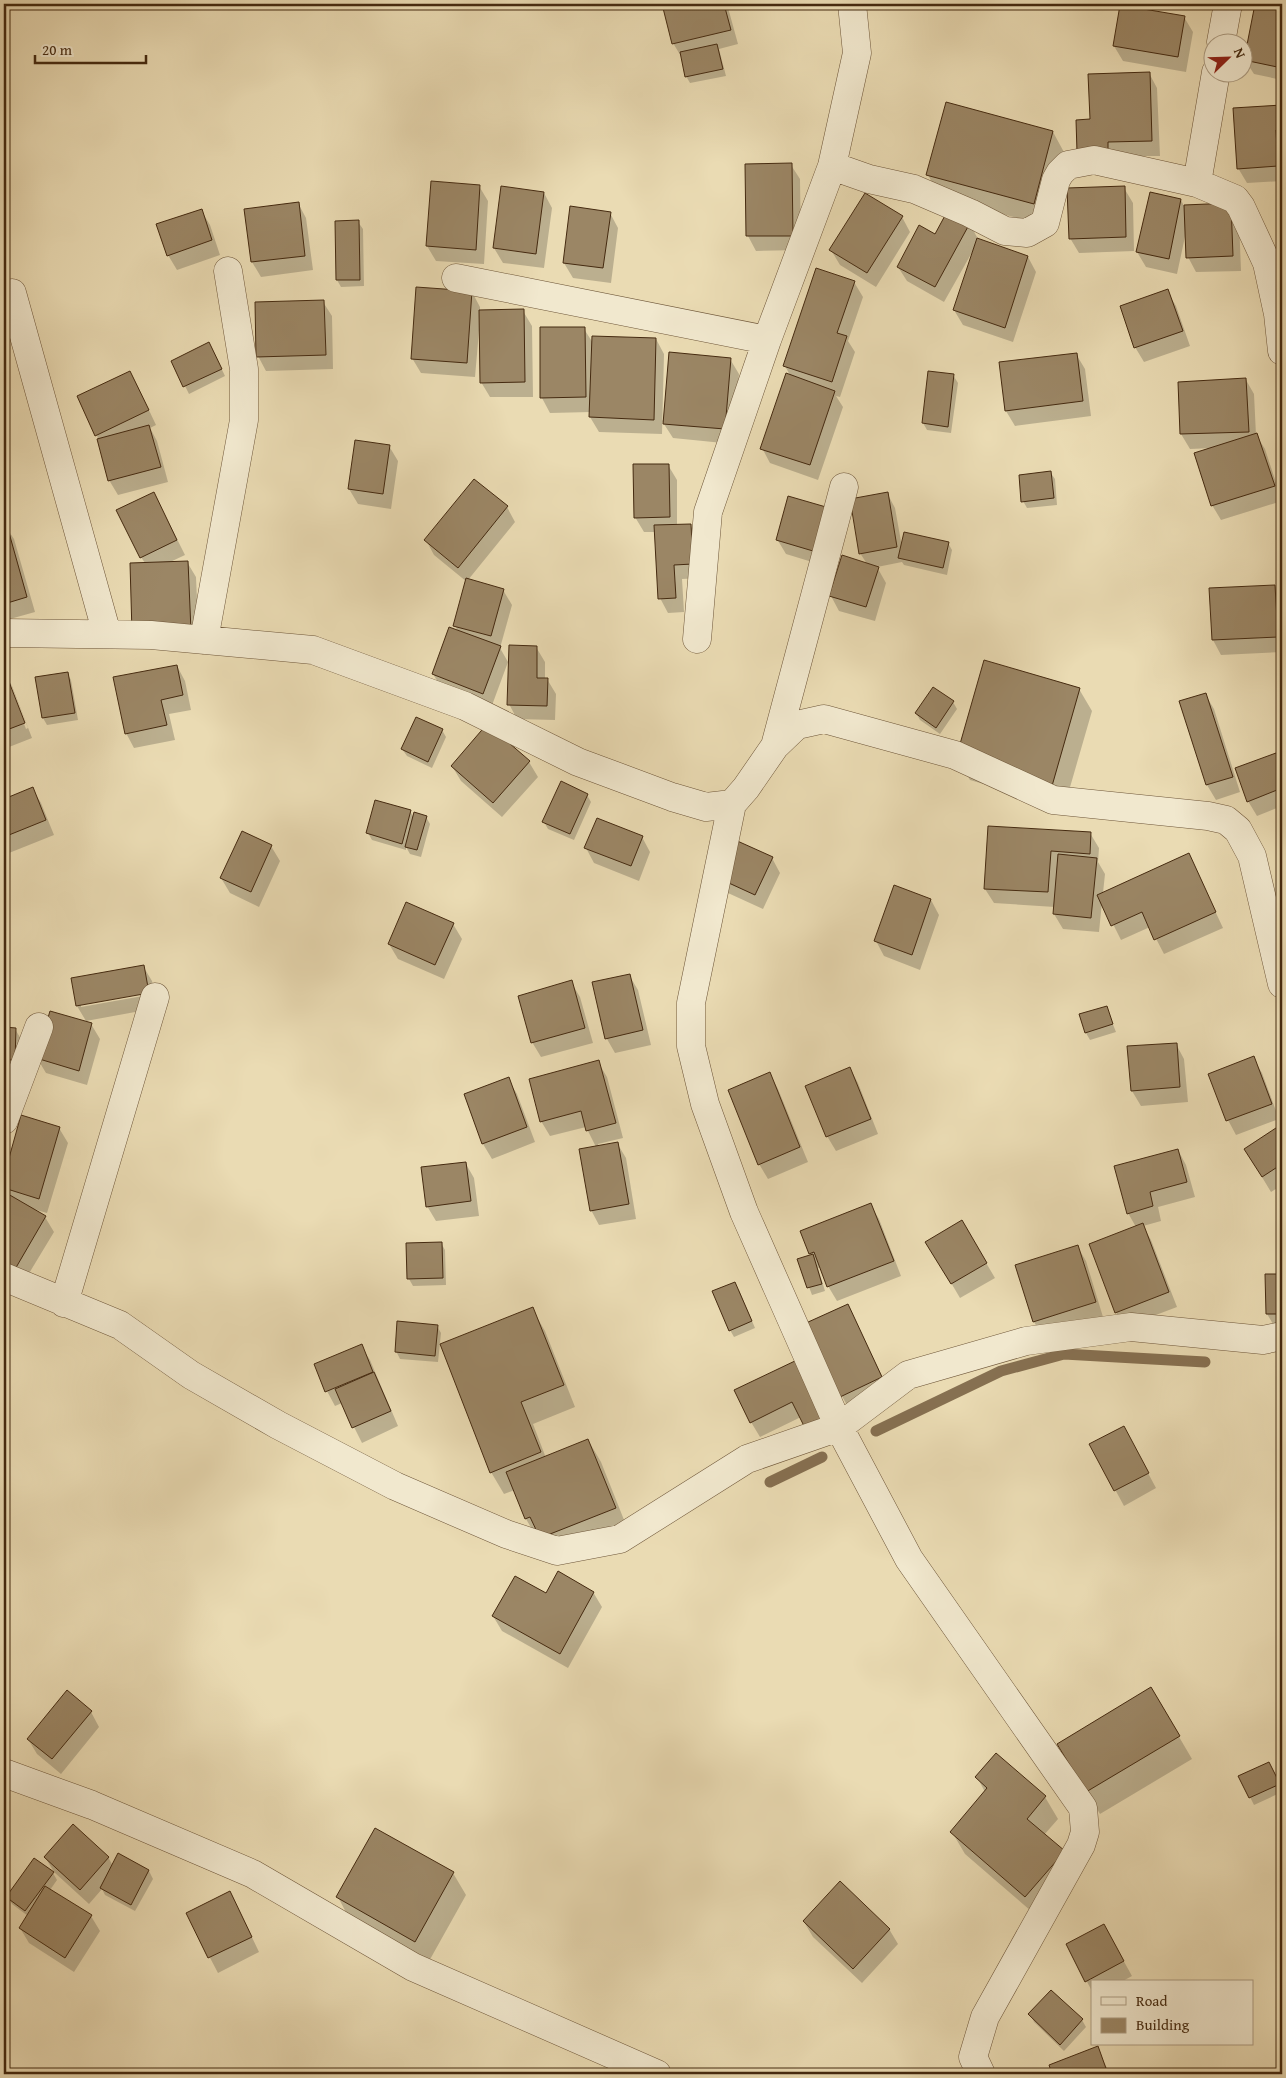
<svg xmlns="http://www.w3.org/2000/svg" width="1286" height="2078" font-family="'Gentium Book Plus',serif">
	<style>
		.shadow { fill: #0003; fill-rule: evenodd }
		.lines { fill: none; stroke-linecap: round; stroke-linejoin: round }
		.stream { stroke: #867051; stroke-width: 11 }
		.building { fill: #9b8665; stroke: #452a10 }
		.minor-casing { stroke: #6e5639; stroke-width: 29 }
		.minor { stroke: #f1e8ce; stroke-width: 28 }
	</style>
	<rect width="100%" height="100%" fill="#eadbb3"/>
	<filter id="stains"><feTurbulence type="fractalNoise" baseFrequency=".004" numOctaves="4"/><feColorMatrix values="0 0 0 0 .2 0 0 0 0 .09 0 0 0 0 .02 0 0 0 .5 -.17"/></filter>
	<radialGradient id="worn" r=".72"><stop offset=".6" stop-color="#630" stop-opacity="0"/><stop offset="1" stop-color="#630" stop-opacity=".3"/></radialGradient>
	<path class="shadow" d="M669,4H727L738,44L719,49L726,76L690,83L686,76L682,58L673,43L663,5Z
		M1256,4H1282V80L1254,74L1245,60Z
		M1184,17L1193,32L1186,72L1123,61L1114,46Z
		M1149,73L1157,88L1160,156H1116V166L1092,121Z
		M1282,106V181L1247,183L1238,168L1234,109Z
		M1053,132L1065,154L1046,226L940,197L928,175Z
		M791,165L800,179L801,250L756,251L748,236Z
		M479,186L488,201L484,264L436,261L427,246Z
		M1124,188L1133,203L1134,251L1079,253L1070,238Z
		M544,193L552,208L544,268L503,263L494,248Z
		M1181,200L1184,206L1239,219L1241,271L1196,272L1188,257L1186,232L1177,274L1146,267L1137,252Z
		M298,203L306,218L313,270L261,277L252,262Z
		M201,210L210,225L220,255L177,270L168,255Z
		M610,213L618,228L611,283L573,278L564,263Z
		M902,217L910,232L876,287L840,265L831,250Z
		M358,222L363,229L364,286L341,287L337,280Z
		M970,224L978,239L1028,257L1036,272L1013,342L963,325L954,310L975,247L944,302L907,281L898,267L936,236Z
		M854,282L863,297L848,341L855,352L840,397L836,396L843,407L818,480L770,463L762,448L791,377L785,366Z
		M1167,291L1176,306L1190,346L1144,362L1135,347Z
		M472,292L480,307V311H523L532,326L533,397H490L481,382V331H479L475,377L421,373L412,358Z
		M323,302L332,316L333,369L266,371L258,356Z
		M584,329L593,343L656,339L664,354L662,434L599,432L590,417L591,412L550,413L542,398Z
		M213,351L225,376L189,394L173,362Z
		M1076,354L1085,369L1091,416L1015,426L1006,411Z
		M730,359L739,374L733,444L673,438L662,421Z
		M953,375L958,383L951,433L927,430L923,423Z
		M1246,380L1254,394L1256,435L1265,449L1282,501L1221,520L1212,505L1213,448L1190,449L1181,434Z
		M138,387L156,425L150,428L157,441L168,482L118,495L109,480L97,435Z
		M389,446L398,461L391,509L358,504L349,489Z
		M668,465L677,480V526L690,525L699,540L701,578L682,579L684,612L668,613L660,598L656,532H644L635,517Z
		M1050,472L1055,479L1057,505L1027,508L1023,501Z
		M154,493L185,555L168,563L187,562L196,577L199,645L141,557Z
		M887,493L895,508L902,547L948,543L952,550L947,575L904,565L902,562L877,567L886,583L875,621L839,611L831,596L867,564L860,553Z
		M789,497L822,565L786,554L777,539Z
		M507,507L515,522L468,580L503,590L512,605L500,648L508,662L491,708L442,689L433,674L458,631L455,626L467,582L434,555L426,540Z
		M4,524L14,539L35,612L10,619L14,633L4,636Z
		M1275,586L1282,599V652L1221,655L1213,640L1210,589Z
		M536,647L545,662V679H547L556,694L555,720L517,719L509,704Z
		M177,666L185,681L191,710L169,714L175,740L134,748L126,733Z
		M4,671L12,686L32,738L4,749ZM9,685H11L28,728L26,729Z
		M67,673L71,680L78,720L47,725L43,718L37,678Z
		M1079,689L1092,711L1064,808L970,780L957,758Z
		M1205,694L1214,709L1240,792L1216,800L1207,785L1181,701Z
		M953,702L957,709L940,734L920,720L916,713Z
		M442,730L446,737L432,768L407,756L402,749Z
		M1276,754L1282,766V806L1257,816L1248,801Z
		M529,762L538,777L502,817L461,781L452,766Z
		M32,788L41,803L54,835L4,855V800Z
		M587,795L591,802L574,840L548,829L544,822Z
		M410,811L414,818L426,817L430,824L421,857L410,854L406,847V850L372,840L368,833Z
		M989,827L1090,833L1099,848L1098,862L1105,874L1103,893L1189,855L1223,928L1164,954L1150,927L1121,940L1102,902L1099,932L1063,929L1054,914L1055,907L994,903L985,889Z
		M642,837L650,852L639,881L594,863L586,848Z
		M271,846L280,861L259,907L230,893L221,878Z
		M772,858L780,873L763,909L717,888Z
		M931,900L939,915L920,970L884,956L876,941Z
		M453,924L462,939L444,979L398,959L389,944Z
		M143,966L152,981L154,991L81,1004V1007L154,994L157,1008L86,1021L77,1006L72,979Z
		M629,975L638,990L651,1045L615,1053L607,1039Z
		M571,982L580,997L593,1043L541,1057L532,1042Z
		M1106,1007L1116,1032L1090,1040L1086,1033Z
		M91,1024L100,1039L87,1085L46,1073L37,1058Z
		M4,1029H15L24,1044L23,1075L4,1074Z
		M1176,1044L1184,1059L1188,1102L1141,1106L1132,1091Z
		M1253,1058L1262,1073L1279,1119L1236,1135L1228,1120Z
		M598,1062L607,1077L623,1138L598,1144L599,1146L617,1143L626,1158L636,1219L599,1225L591,1210L596,1147L586,1127L550,1136L541,1121Z
		M850,1068L858,1083L878,1134L836,1151L827,1136Z
		M770,1074L778,1089L808,1162L768,1179L759,1164Z
		M508,1079L517,1094L535,1142L492,1159L483,1144L465,1095Z
		M22,1117L59,1128L68,1143L47,1213L33,1209L45,1217L54,1232L22,1285L4,1274V1204L8,1197L4,1190V1180Z
		M1282,1125V1185L1271,1192L1245,1149Z
		M1178,1150L1186,1165L1195,1197L1158,1207L1161,1221L1143,1226L1151,1240L1177,1307L1124,1327L1116,1312L1136,1227L1128,1213Z
		M466,1164L474,1178L479,1216L436,1221L427,1206Z
		M870,1204L879,1219L901,1276L837,1301L828,1286L821,1267L818,1268L825,1291L812,1295L799,1260L812,1256L810,1253Z
		M962,1222L995,1278L960,1298L927,1242Z
		M441,1243L445,1250L446,1285L413,1286L409,1279Z
		M1077,1246L1086,1261L1103,1317L1043,1337L1034,1322L1016,1266Z
		M1266,1275H1282V1329H1276L1267,1314Z
		M739,1290L755,1328L734,1337L730,1330Z
		M847,1305L890,1392L850,1411L842,1396Z
		M532,1309L545,1331L575,1407L533,1424L546,1458L588,1440L601,1462L628,1530L539,1541L526,1519L515,1490L504,1494L491,1472Z
		M437,1326L441,1333L438,1362L400,1359L396,1351Z
		M361,1346L370,1360L398,1426L362,1443L342,1403L335,1406L327,1391Z
		M796,1361L801,1417L760,1437L751,1422Z
		M1132,1443L1156,1488L1124,1506L1091,1445Z
		M593,1592L602,1607L568,1668L502,1631L493,1616L547,1595Z
		M1151,1689L1192,1759L1100,1814L1072,1766Z
		M91,1712L99,1727L61,1774L37,1754L28,1739Z
		M1273,1771L1282,1792L1254,1805L1240,1777Z
		M977,1777L1045,1797L1058,1819L1044,1835L1064,1852L1039,1918L965,1854L952,1832L985,1792Z
		M119,1855L149,1871L153,1879L135,1911L105,1895L102,1889L89,1904L54,1872L45,1857H108L113,1866Z
		M53,1873L57,1880L50,1890L91,1916L100,1931L74,1972L29,1943L20,1928L28,1916L12,1904L8,1897Z
		M453,1873L466,1895L428,1963L350,1920L338,1897Z
		M238,1908L259,1952L218,1973L187,1914Z
		M804,1922L889,1929L898,1944L862,1983L813,1937Z
		M1112,1940L1132,1976L1121,1982H1092V1991L1067,1945Z
		M1030,2014L1082,2020L1086,2027L1064,2051L1034,2022Z
		M1097,2048L1110,2074H1054L1050,2066Z"/>
	<g class="lines">
		<path class="stream" d="M876,1431L1001,1371L1064,1354L1205,1362
			M770,1482L822,1457"/>
	</g>
	<path class="building" d="M662,4H724L731,30L672,44Z
		M1255,4H1282V68L1244,60Z
		M1120,5L1185,16L1178,57L1113,46Z
		M717,44L723,69L685,77L680,52Z
		M1150,72L1152,141L1108,142V151L1077,152L1076,120L1090,119L1088,74Z
		M946,102L1053,131L1034,204L926,175Z
		M1282,105V129L1276,130L1278,166L1237,169L1233,108Z
		M792,163L793,236H746L745,164Z
		M431,181L480,185L476,250L426,246Z
		M501,186L544,192L536,254L493,248Z
		M1125,186L1126,237L1069,239L1067,188Z
		M1150,192L1181,199L1169,259L1136,252Z
		M865,193L903,216L867,273L829,250Z
		M299,202L305,256L251,262L244,209Z
		M1231,203L1233,256L1186,258L1184,205Z
		M570,206L611,212L603,268L563,263Z
		M202,209L212,240L167,256L156,224Z
		M948,210L970,223L935,287L897,267L919,225L935,234Z
		M359,220L360,280H336L335,221Z
		M977,238L1028,256L1005,328L953,310Z
		M816,268L855,281L837,333L847,336L832,382L783,366Z
		M416,287L472,291L467,363L411,359Z
		M1168,289L1183,331L1134,348L1120,306Z
		M324,300L326,355L256,357L255,302Z
		M524,309L525,382L480,383L479,310Z
		M540,327H585L586,397L540,398Z
		M592,336L656,338L654,420L589,417Z
		M209,342L222,369L183,387L171,361Z
		M669,352L731,358L725,429L663,424Z
		M1077,353L1083,401L1005,411L999,362Z
		M130,371L149,410L95,436L77,396Z
		M928,371L954,374L948,427L922,423Z
		M786,373L835,391L810,465L760,449Z
		M1246,378L1249,432L1180,434L1178,382Z
		M149,425L161,467L108,481L97,439Z
		M1257,433L1275,486L1211,506L1194,453Z
		M355,440L390,445L383,494L348,489Z
		M633,464H669L670,517L634,518Z
		M1051,471L1054,498L1021,502L1019,475Z
		M474,479L508,506L458,568L424,540Z
		M154,492L177,540L140,558L116,510Z
		M888,492L897,547L859,554L850,499Z
		M788,496L826,507L813,551L776,540Z
		M6,522L27,597L4,604V523Z
		M691,524L693,564L674,565L676,598L658,599L654,525Z
		M904,532L949,542L943,568L898,558Z
		M842,555L879,567L866,607L829,596Z
		M188,561L191,631L132,633L130,563Z
		M466,578L504,589L491,636L453,626Z
		M1275,585L1278,637L1212,640L1209,588Z
		M449,627L501,646L483,694L432,674Z
		M509,645L537,646V678H548L547,706L507,705Z
		M984,660L1080,688L1052,786L956,758Z
		M177,665L183,695L161,700L167,725L125,734L113,677Z
		M4,669L25,723L4,731Z
		M68,672L75,713L42,718L35,677Z
		M933,687L954,701L936,728L915,713Z
		M1206,693L1233,777L1206,785L1179,701Z
		M416,717L443,729L428,762L401,749Z
		M487,724L530,761L493,803L451,766Z
		M1276,753L1282,770V788L1247,802L1235,768Z
		M561,781L588,794L570,834L542,822Z
		M33,787L46,820L4,837V799Z
		M375,800L411,810L402,844L366,833Z
		M414,812L427,816L417,850L405,847Z
		M597,818L643,836L631,866L584,848Z
		M988,826L1091,832L1090,854L1051,851L1048,892L984,889Z
		M242,831L272,845L251,892L220,878Z
		M724,835L773,857L755,895L707,873Z
		M1189,853L1216,912L1154,940L1142,912L1111,926L1097,895Z
		M1058,854L1097,858L1091,918L1053,914Z
		M894,885L931,899L912,955L874,941Z
		M406,902L454,923L435,965L388,944Z
		M144,965L149,993L76,1006L71,978Z
		M630,974L643,1030L605,1039L592,982Z
		M572,980L585,1028L531,1043L518,996Z
		M1107,1006L1113,1024L1085,1033L1079,1014Z
		M50,1011L92,1023L79,1071L36,1058Z
		M4,1027L16,1028L15,1060H4Z
		M1177,1043L1180,1087L1131,1091L1127,1046Z
		M1254,1056L1272,1104L1226,1121L1208,1074Z
		M599,1060L616,1123L586,1131L581,1111L540,1122L529,1079Z
		M850,1067L871,1119L826,1137L805,1086Z
		M770,1072L800,1147L758,1165L728,1090Z
		M509,1077L527,1127L482,1144L464,1094Z
		M21,1115L60,1127L39,1199L4,1188V1176Z
		M1282,1124V1164L1262,1177L1244,1149Z
		M618,1142L629,1204L590,1211L579,1149Z
		M1178,1149L1187,1182L1150,1192L1153,1206L1127,1214L1114,1166Z
		M466,1162L471,1201L426,1207L421,1167Z
		M8,1194L46,1216L14,1271L4,1265V1201Z
		M871,1203L894,1261L827,1287L814,1252L809,1254L800,1231Z
		M962,1220L987,1263L951,1284L925,1242Z
		M1143,1223L1169,1292L1115,1313L1089,1244Z
		M442,1242L443,1278L407,1279L406,1243Z
		M1078,1245L1096,1302L1033,1322L1015,1265Z
		M813,1254L822,1284L807,1288L797,1259Z
		M1265,1274H1282V1314H1266Z
		M735,1282L752,1321L729,1331L712,1291Z
		M848,1304L882,1377L840,1397L806,1323Z
		M533,1307L564,1385L521,1402L541,1452L490,1473L440,1344Z
		M397,1321L438,1325L435,1356L395,1352Z
		M362,1344L373,1372L325,1392L314,1364Z
		M797,1360L826,1418L805,1428L792,1402L750,1423L734,1390Z
		M374,1372L391,1411L352,1428L335,1389Z
		M1124,1426L1149,1473L1114,1491L1089,1444Z
		M588,1439L616,1508L540,1538L530,1517L525,1519L506,1472Z
		M558,1571L594,1592L560,1654L492,1616L515,1576L546,1593Z
		M1151,1687L1180,1736L1086,1792L1057,1744Z
		M67,1690L92,1711L52,1759L27,1739Z
		M996,1753L1046,1796L1027,1819L1065,1851L1025,1897L950,1832L987,1788L975,1777Z
		M1269,1762L1280,1784L1249,1798L1238,1776Z
		M73,1824L109,1857L80,1890L44,1857Z
		M375,1828L454,1872L415,1942L336,1897Z
		M118,1853L149,1870L131,1905L100,1888Z
		M34,1858L54,1872L25,1911L6,1897Z
		M840,1881L890,1929L853,1969L803,1921Z
		M45,1886L92,1915L65,1958L19,1928Z
		M230,1891L252,1937L208,1958L186,1913Z
		M1104,1924L1124,1961L1085,1982L1066,1944Z
		M1051,1990L1083,2019L1060,2045L1028,2014Z
		M1098,2046L1108,2074H1052L1049,2065Z"/>
	<g class="lines">
		<g class="minor-casing">
			<path id="minor" d="M1221,42L1228,4
				M832,166L869,179L914,189L970,213L1005,231L1027,233L1045,223L1056,180L1060,173L1068,165L1094,160L1197,183L1235,199L1241,207L1267,263L1278,314L1282,351
				M1197,183L1216,72
				M456,278L767,340
				M12,293L107,634
				M4,633L151,635L313,650L465,706L578,762L672,797L706,807L732,804L746,788L775,746L797,725L824,719L955,755L1053,800L1208,816L1226,820L1238,830L1252,856L1282,984
				M697,639L708,512L767,340L832,166L857,53L852,4
				M204,640L244,420V369L228,271
				M775,746L844,487
				M732,804L691,1003V1046L705,1104L744,1212L839,1427L909,1559L1083,1808L1085,1832L1081,1845L985,2017L973,2057L981,2074
				M4,1120L39,1027
				M4,1277L120,1325L191,1375L278,1425L395,1486L506,1534L557,1551L620,1539L747,1459L839,1427L908,1375L1026,1341L1131,1327L1263,1340L1282,1336
				M64,1303L155,997
				M4,1773L92,1805L253,1874L413,1967L657,2074"/>
		</g>
		<use href="#minor" class="minor"/>
	</g>
	<rect width="1286" height="2078" fill="none" stroke="#eadbb3" stroke-width="20"/>
	<rect x="5" y="5" width="1276" height="2068" fill="none" stroke="#452a10" stroke-width="2.5"/>
	<rect x="10" y="10" width="1266" height="2058" fill="none" stroke="#452a10"/>
	<rect x="1091" y="1980" width="162" height="65" fill="#f1e8ce" stroke="#ac9c82"/>
	<rect x="1101" y="1997" width="25" height="8" fill="#f1e8ce" stroke="#ac9c82"/>
	<text x="1136" y="2006" font-size="15" fill="#452a10">Road</text>
	<rect x="1101" y="2018" width="25" height="15" fill="#9b8665" stroke="#ac9c82"/>
	<text x="1136" y="2030" font-size="15" fill="#452a10">Building</text>
	<g transform="translate(1228 58) rotate(67)"><circle r="24" fill="#f1e8ce" stroke="#ac9c82"/>
	<path d="M0-4L9 19L0 12L-9 19Z" fill="#8f2418"/>
	<text y="-8" font-size="14" font-weight="bold" text-anchor="middle" fill="#452a10">N</text>
	</g>
	<path d="M35 55v8h111v-8" fill="none" stroke="#452a10" stroke-width="2.5"/>
	<text x="42" y="55" font-size="15" fill="#452a10" stroke="#f1e8ce" stroke-width="4" paint-order="stroke">20 m</text>
	<rect width="100%" height="100%" filter="url(#stains)"/>
	<rect width="100%" height="100%" fill="url(#worn)"/>
</svg>
